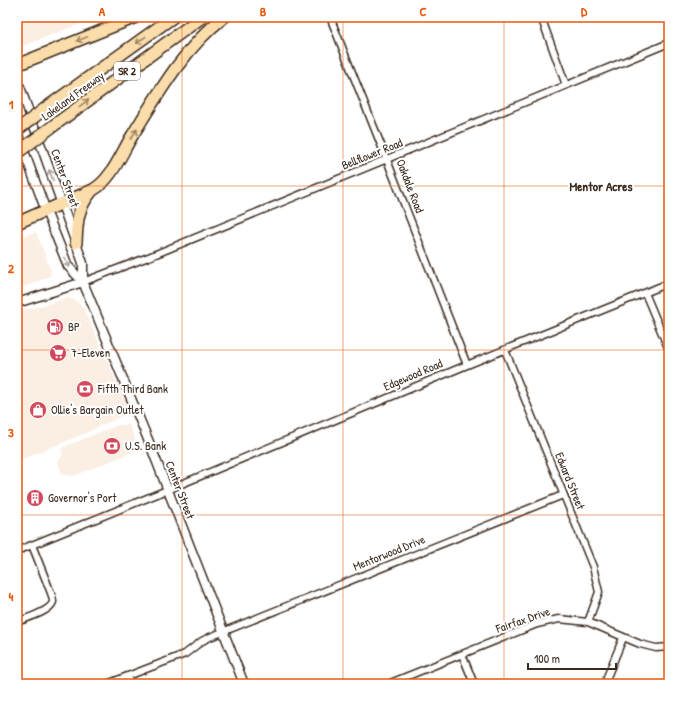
<svg xmlns="http://www.w3.org/2000/svg" width="686" height="701" font-family="'Patrick Hand',sans-serif">
	<style>
		.built { fill: #fbeee3 }
		.lines { fill: none; stroke-linecap: round; stroke-linejoin: round }
		.street-casing { stroke: #3b2a1e; stroke-width: 9 }
		.secondary-casing { stroke: #3b2a1e; stroke-width: 11 }
		.highway-casing { stroke: #3b2a1e; stroke-width: 14 }
		.street { stroke: #fff; stroke-width: 6 }
		.secondary { stroke: #fff; stroke-width: 8 }
		.highway { stroke: #fbddab; stroke-width: 11 }
		.highway-bridge-casing { stroke: #3b2a1e; stroke-width: 14; stroke-linecap: butt }
		.highway-bridge { stroke: #fbddab; stroke-width: 11 }
		.oneway { stroke: #9b8464 }
		.oneway2 { stroke: #a79f9a }
		.grid { fill: none; stroke: #e8590c; stroke-width: 1; stroke-opacity: 0.55 }
		.labels { text-anchor: middle; stroke-width: 4; stroke-linejoin: round; paint-order: stroke }
		.shield { fill: #fff; stroke: #766a62; stroke-width: 1 }
		.shield-label { font-size: 11px; font-weight: bold; fill: #3b2a1e }
		.street-label { font-size: 12px; fill: #3b2a1e; stroke: #fff }
		.poi-label { font-size: 12px; fill: #3b2a1e; stroke: #fff; text-anchor: start }
		.neighbourhood-label { font-size: 13px; font-weight: bold; fill: #3b2a1e; stroke: #fff }
		.neatline { fill: none; stroke: #e8590c; stroke-width: 1.5 }
		.grid-label { font-size: 13px; text-anchor: middle; font-weight: bold; fill: #e8590c }
	</style>
	<rect width="100%" height="100%" fill="#fff"/>
	<filter id="ink" filterUnits="userSpaceOnUse"><feTurbulence type="fractalNoise" baseFrequency=".025" numOctaves="2"/><feDisplacementMap in="SourceGraphic" scale="8" xChannelSelector="R" yChannelSelector="G"/><feConvolveMatrix kernelMatrix="1 2 1 2 8 2 1 2 1" color-interpolation-filters="sRGB"/></filter>
	<g filter="url(#ink)">
		<path class="built" d="M17,17H98L17,48Z
			M36,232L51,271L50,276L17,290V239Z
			M68,298L75,300L83,307L132,417L124,415L79,436L17,461V311L37,307Z
			M118,425H129L139,449L74,476L62,474L58,462L63,455L61,448Z"/>
		<g class="lines">
			<g class="street-casing">
				<path id="street" d="M330,17L387,160L467,365
					M541,17L566,85
					M83,282L151,256L669,43
					M645,293L669,350
					M505,350L593,567L599,592L588,622
					M17,551L167,490L467,365L669,283
					M17,622C26,618 50,612 53,602C53,599 52,596 51,593L32,545
					M462,654L474,684
					M127,676L130,684
					M107,684L185,654L202,641L210,637L563,495
					M388,684L537,624L559,619L588,622L640,644L656,648L669,647
					M607,684V677L623,638"/>
			</g>
			<g class="secondary-casing">
				<path id="secondary" d="M17,84L20,87L83,263V282
					M17,132L46,211L68,266L83,282L149,442L244,684
					M17,303L83,282"/>
			</g>
			<g class="highway-casing">
				<path id="highway" d="M17,65L136,17
					M46,108L173,17
					M53,126L202,17
					M17,223L93,190C112,179 121,154 132,136C158,94 184,48 224,17
					M76,243C77,222 77,209 91,192"/>
			</g>
			<use href="#street" class="street"/>
			<use href="#secondary" class="secondary"/>
			<use href="#highway" class="highway"/>
			<g class="highway-bridge-casing">
				<path id="highway-bridge" d="M17,130L46,108
					M17,153L53,126"/>
			</g>
			<use href="#highway-bridge" class="highway-bridge"/>
		</g>
		<defs><path id="oneway-shaft" d="M-6 0H5M1.5-3L5.5 0L1.5 3" fill="none" stroke-width="1.6" stroke-linecap="round" stroke-linejoin="round"/></defs>
		<g class="oneway">
			<use href="#oneway-shaft" transform="translate(82 39) rotate(158)"/>
			<use href="#oneway-shaft" transform="translate(141 40) rotate(144)"/>
			<use href="#oneway-shaft" transform="translate(84 103) rotate(-36)"/>
			<use href="#oneway-shaft" transform="translate(134 134) rotate(-58)"/>
		</g>
		<g class="oneway2">
			<use href="#oneway-shaft" transform="translate(51 175) rotate(-110)"/>
			<use href="#oneway-shaft" transform="translate(67 262) rotate(64)"/>
		</g>
	</g>
	<path class="grid" d="M182,17V684M343,17V684M504,17V684M17,186H669M17,350H669M17,515H669"/>
	<defs>
		<g id="fuel-disc" transform="scale(0.9)"><circle r="9.5" fill="#d1495b" stroke="#fff"/><path d="M-5.5-6h7V0h2V4h1.3V-2.5L3-4.5l.8-.8L6-3V5H2.5V1h-1V6h-7ZM-4.2-4.7v3.2H.2V-4.7Z" fill="#fff"/></g>
		<g id="supermarket-disc" transform="scale(0.9)"><circle r="9.5" fill="#d1495b" stroke="#fff"/><path d="M-6-5.5h2.5l.6 2H6L4.5 2H-2.5L-4.4-4H-6ZM-1.5 3.2a1.3 1.3 0 1 0 .1 0ZM3 3.2a1.3 1.3 0 1 0 .1 0Z" fill="#fff"/></g>
		<g id="bank-disc" transform="scale(0.9)"><circle r="9.5" fill="#d1495b" stroke="#fff"/><path d="M-6-4H6V4H-6ZM0-2.3a2.3 2.3 0 1 0 0 4.6a2.3 2.3 0 1 0 0-4.6Z" fill="#fff"/></g>
		<g id="shop-disc" transform="scale(0.9)"><circle r="9.5" fill="#d1495b" stroke="#fff"/><path d="M-5-2.5h2.3a2.7 3.5 0 0 1 5.4 0H5L5.5 6h-11ZM-1.5-2.5h3a1.5 2.3 0 0 0-3 0Z" fill="#fff"/></g>
		<g id="building-disc" transform="scale(0.9)"><circle r="9.5" fill="#d1495b" stroke="#fff"/><path d="M-4-6H4V6H1V3H-1V6H-4ZM-2.5-4.3h1.7v1.8h-1.7ZM.8-4.3h1.7v1.8H.8ZM-2.5-1h1.7V.8h-1.7ZM.8-1h1.7V.8H.8Z" fill="#fff"/></g>
	</defs>
	<g fill-rule="evenodd">
		<use href="#fuel-disc" x="55" y="327"/>
		<use href="#supermarket-disc" x="58" y="353"/>
		<use href="#bank-disc" x="85" y="389"/>
		<use href="#shop-disc" x="38" y="410"/>
		<use href="#bank-disc" x="112" y="446"/>
		<use href="#building-disc" x="35" y="498"/>
	</g>
	<g class="labels">
		<rect class="shield" x="114" y="62" width="26" height="18" rx="3"/>
		<g class="shield-label">
			<text x="127" y="75">SR 2</text>
		</g>
		<g class="street-label">
			<text transform="translate(73 96) rotate(-36)" y="4">Lakeland Freeway</text>
			<text transform="translate(372 154) rotate(-22)" y="4">Bellflower Road</text>
			<text transform="translate(65 178) rotate(70)" y="4">Center Street</text>
			<text transform="translate(410 186) rotate(69)" y="4">Oakdale Road</text>
			<text transform="translate(413 375) rotate(-23)" y="4">Edgewood Road</text>
			<text transform="translate(570 481) rotate(68)" y="4">Edward Street</text>
			<text transform="translate(180 490) rotate(69)" y="4">Center Street</text>
			<text transform="translate(389 553) rotate(-22)" y="4">Mentorwood Drive</text>
			<text transform="translate(523 620) rotate(-19)" y="4">Fairfax Drive</text>
		</g>
		<g class="poi-label">
			<text x="68" y="331">BP</text>
			<text x="71" y="357">7-Eleven</text>
			<text x="98" y="393">Fifth Third Bank</text>
			<text x="51" y="414">Ollie's Bargain Outlet</text>
			<text x="125" y="450">U.S. Bank</text>
			<text x="48" y="502">Governor's Port</text>
		</g>
		<g class="neighbourhood-label">
			<text x="601" y="191">Mentor Acres</text>
		</g>
	</g>
	<rect width="686" height="701" fill="none" stroke="#fff" stroke-width="44"/>
	<path d="M528 663v6h88v-6" fill="none" stroke="#3b2a1e" stroke-width="2"/>
	<text x="534" y="663" font-size="12" fill="#3b2a1e" stroke="#ffffff" stroke-width="3" paint-order="stroke">100 m</text>
	<rect x="22" y="22" width="642" height="657" class="neatline"/>
	<g class="grid-label">
		<text x="102" y="16">A</text>
		<text x="263" y="16">B</text>
		<text x="423" y="16">C</text>
		<text x="584" y="16">D</text>
		<text x="11" y="109">1</text>
		<text x="11" y="273">2</text>
		<text x="11" y="437">3</text>
		<text x="11" y="601">4</text>
	</g>
</svg>
